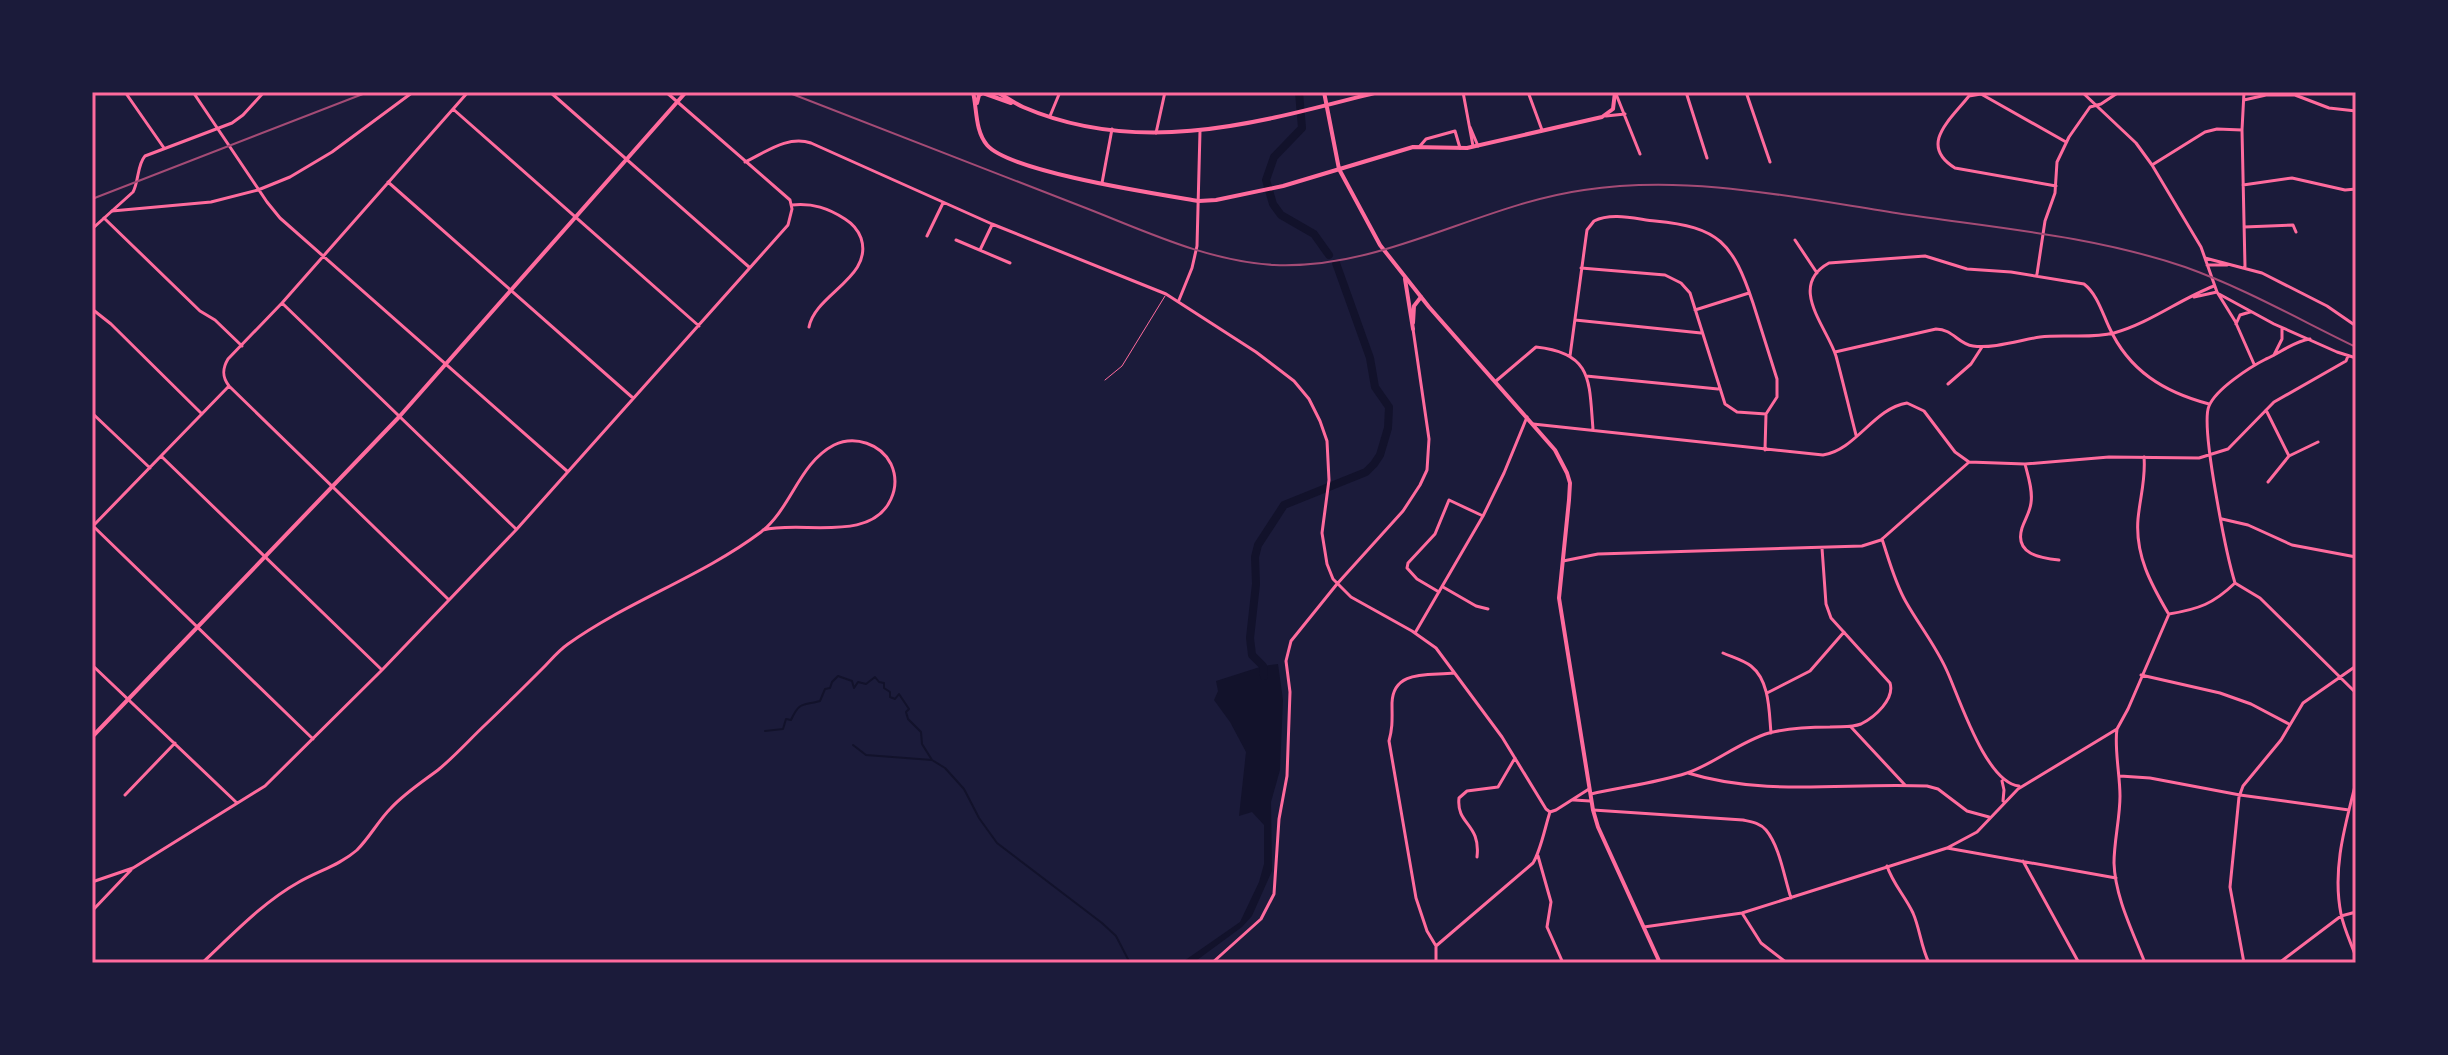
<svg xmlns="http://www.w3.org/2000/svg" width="2448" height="1055" font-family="'Roboto Condensed',sans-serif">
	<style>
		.water { fill: #12122b }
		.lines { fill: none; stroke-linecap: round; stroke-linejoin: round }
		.stream { stroke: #12122b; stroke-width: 2 }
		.river { stroke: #12122b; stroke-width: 8 }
		.service { stroke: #ff6b9d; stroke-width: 1 }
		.minor { stroke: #ff6b9d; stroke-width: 3 }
		.tertiary { stroke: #ff6b9d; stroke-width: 3 }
		.secondary { stroke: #ff6b9d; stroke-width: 4 }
		.primary { stroke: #ff6b9d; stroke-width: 4 }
		.rail { stroke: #a44b75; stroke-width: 2 }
		.neatline { fill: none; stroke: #ff6b9d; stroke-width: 3 }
	</style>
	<rect width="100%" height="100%" fill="#1b1b3a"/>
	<path class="water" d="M1278,664L1283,700L1280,770L1271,802L1272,871L1252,916L1242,927L1193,963H1181L1240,922L1259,882L1264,864V825L1252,812L1239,816L1246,752L1230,722L1214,700L1218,691L1216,681L1263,666Z"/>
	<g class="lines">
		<path class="stream" d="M765,731L783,729L786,719L791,720C800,701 802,706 820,701L825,689L830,688L832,682L838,676L852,681L854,688L858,682L866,684L875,677L879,682L884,683V688L890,692V697L895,699L899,694L909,709L906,712L908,719L921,732L922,744L932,760
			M853,745L866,755L932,760L945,768L964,789L979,818L997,843L1102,923L1116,936L1130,963"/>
		<path class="river" d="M1299,92L1302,128L1274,157L1266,180L1273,204L1281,215L1314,234L1329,255
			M1264,676L1263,666L1252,655L1250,638L1256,584L1255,557L1258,545L1284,505L1366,472L1374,464L1380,455L1388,428L1389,407L1375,387L1370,358L1336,263"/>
		<path class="service" d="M1105,380L1122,366L1165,296"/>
		<path class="minor" d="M125,92L164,148
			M193,92L267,202L280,218L567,471
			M550,92L749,267
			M1463,92L1473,146
			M1528,92L1542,130
			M1686,92L1707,158
			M1746,92L1770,162
			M2082,92L2136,143L2152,165L2201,247L2217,292L2235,321L2254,364
			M2244,92L2242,130L2245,267
			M1616,94L1640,154
			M2244,100L2266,95H2295L2329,108L2356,111
			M453,109L699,326
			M1050,116L1060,92
			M1606,116L1625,114
			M1470,127L1478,146
			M1156,133L1165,92
			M1420,146L1426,139L1455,131L1460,148
			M745,162C766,152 788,135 811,143L992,224L1166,294L1256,352L1294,381L1309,399L1320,421L1327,441L1329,480L1322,533L1327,564L1333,579L1351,597L1412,631L1436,648L1502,737L1546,809L1550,812L1556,810L1589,789
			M2152,165L2205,132L2217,129L2242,130
			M388,182L633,398
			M1102,183L1112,129
			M2243,185L2292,178L2345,190L2356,189
			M2056,186L1955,168C1918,145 1950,120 1969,96L1981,94L2066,142
			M792,205C813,203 828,208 845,219C853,224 858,230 861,238C874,277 815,294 809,327
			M112,211L211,202L258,190L290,177L332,152L413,92
			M104,218L200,311L215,320L242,346
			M2244,227L2293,225L2296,232
			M927,236L943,203
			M956,240L1010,263
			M1795,240L1817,273
			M980,250L992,225
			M2205,258L2262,273L2327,306L2356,326
			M2207,265H2227
			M1581,268L1665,275L1681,283L1690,293L1725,404L1737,412L1766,414
			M2037,274L2045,221L2055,193L2057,162L2069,137L2090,107L2101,104L2119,92
			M2219,294L2274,324L2337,352L2356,358
			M2194,297L2217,292
			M1179,300L1192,268L1197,246L1200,131
			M282,303L515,528
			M92,309L111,324L202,414
			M1695,310L1749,293
			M1575,320L1701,333
			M2236,324L2240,315L2250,312
			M2310,339C2294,341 2280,353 2266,359C2250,367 2216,389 2209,406C2200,426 2227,557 2235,583L2260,598L2356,693
			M1835,352L1936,329C1953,329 1958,344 1973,346C1992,349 2021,340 2040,337C2064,334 2091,339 2114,333C2150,323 2180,299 2214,286
			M2274,355L2282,339V329
			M1570,356L1586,237L1587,230L1594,221C1612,212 1636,219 1655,221C1719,227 1733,243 1753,303C1761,328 1769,353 1777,379V397L1766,414L1765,450
			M1586,376L1718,389
			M1496,381L1536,347C1593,353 1589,381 1593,429
			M1948,384L1971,364L1982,347
			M2266,410L2289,456
			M92,413L150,468
			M1533,424L1823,455C1856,450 1874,408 1907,403L1924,411L1955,452L1969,462L2025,464L2109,457L2199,458L2228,449L2274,402L2346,361L2348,356
			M1856,435C1849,408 1843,382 1836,356C1827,327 1787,286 1829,263L1925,256L1967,269L2011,272L2084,284C2097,294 2102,312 2109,327C2129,371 2164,392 2209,404
			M161,456L382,670
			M2144,457C2146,479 2140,497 2138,519C2135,555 2151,584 2168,613
			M2025,464C2028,476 2033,490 2031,503C2030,512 2025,519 2022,528C2014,554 2040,558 2059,560
			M2268,482L2289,456L2318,442
			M2222,519L2248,525L2292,545L2356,557
			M92,525L313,739
			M93,526L229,386
			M1882,539C1889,560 1895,583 1906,602C1919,625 1936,646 1947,671C1959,697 1986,783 2019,786
			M1563,561L1598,554L1862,546L1881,540L1968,463
			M1443,587L1476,606L1488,609
			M1439,592L1417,579L1407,568L1408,563L1435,534L1449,500L1483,516
			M449,600L229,386C222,377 222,369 228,359L282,303L468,92
			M1415,633L1483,516L1504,473L1527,417
			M1723,653C1732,657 1743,660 1751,666C1770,681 1769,712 1771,733
			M92,665L237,803
			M2141,675L2220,693L2251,704L2289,724
			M1767,693L1810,671L1844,632
			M1851,727L1905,785
			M2117,729C2114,747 2120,775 2120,796C2120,818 2114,841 2114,863C2115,897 2133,932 2145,963
			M1688,773C1765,797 1847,782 1927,786L1938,789L1967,811L1989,817
			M2120,776L2150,778L2240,795L2349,810
			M2002,781L2004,790L2003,801
			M2356,782C2345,826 2332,869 2341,914C2344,929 2351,943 2356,957
			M1591,794C1622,787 1656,783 1687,773C1716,763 1739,742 1769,733C1788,728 1811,727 1830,727C1841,726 1851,728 1861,724C1875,717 1895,699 1890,683L1831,618L1826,604L1822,548
			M125,795L175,743
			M1574,800L1590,801
			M1593,810L1743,820C1752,822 1760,823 1766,830C1780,847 1784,877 1791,898
			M1947,848L1977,832L2018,789L2117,729L2128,709L2169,614C2199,609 2213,604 2235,583
			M1538,856L1551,902L1547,927L1563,963
			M1477,857C1481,823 1456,825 1459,798L1467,791L1498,787L1515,758
			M2023,861L2079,963
			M1887,866C1893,884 1905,896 1913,913C1920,929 1921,947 1929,963
			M92,882L133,868L265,786L382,670L516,530L788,225L792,209L790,200L666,92
			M92,911L131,870
			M1742,913L1761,943L1787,963
			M1644,927L1742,913L1947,848L2116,878
			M1436,946L1427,931L1416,898L1389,741C1393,726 1392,719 1392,703C1393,669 1429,676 1454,673
			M202,963C232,935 263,902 299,882C318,871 340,865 357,850C370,837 378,821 391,808C405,793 422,782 438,770C455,756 470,739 486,724C505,706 523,688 542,669C550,661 558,651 568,644C628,601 701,577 761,532C791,509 799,463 834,445C855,435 881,444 891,464C896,475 896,488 891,499C871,544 800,520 763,530
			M1212,963L1261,919L1274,894L1279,819L1287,776L1290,692L1286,661L1291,641L1337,584L1403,511L1420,485L1427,470L1429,439L1413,329
			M1436,963V946L1533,863C1541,850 1545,827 1550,812
			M2244,963L2230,887L2239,797L2243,786L2281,740L2303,703L2356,666
			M2279,963L2341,916L2356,912"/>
		<path class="tertiary" d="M92,229L133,192C139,181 137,165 145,156L232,123L243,115L264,92"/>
		<path class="secondary" d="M1405,279L1413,329
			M1413,323L1414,306L1421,297
			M92,737L399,417L686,92"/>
		<path class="primary" d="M973,92C977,109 975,131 987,145C1010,172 1158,194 1199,201L1216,200L1283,186L1413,147L1467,148L1602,117L1613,109L1615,92
			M997,92C1006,97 1014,103 1023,107C1141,158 1261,122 1378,92
			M1324,92L1339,169L1380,245L1429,307L1555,450L1567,473L1570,483L1569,500L1559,598L1593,810L1598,827L1660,963
			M977,103L979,95L983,93L1011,103"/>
		<path class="rail" d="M787,92C884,129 981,167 1078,205C1141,229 1205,261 1274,265C1383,270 1478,205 1584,190C1690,174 1797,198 1902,214C1997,228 2094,236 2185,267C2244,288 2300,320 2356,347
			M92,199L368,92"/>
	</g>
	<rect width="2448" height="1055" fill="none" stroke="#1b1b3a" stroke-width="188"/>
	<rect x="94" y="94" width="2260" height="867" class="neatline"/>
</svg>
